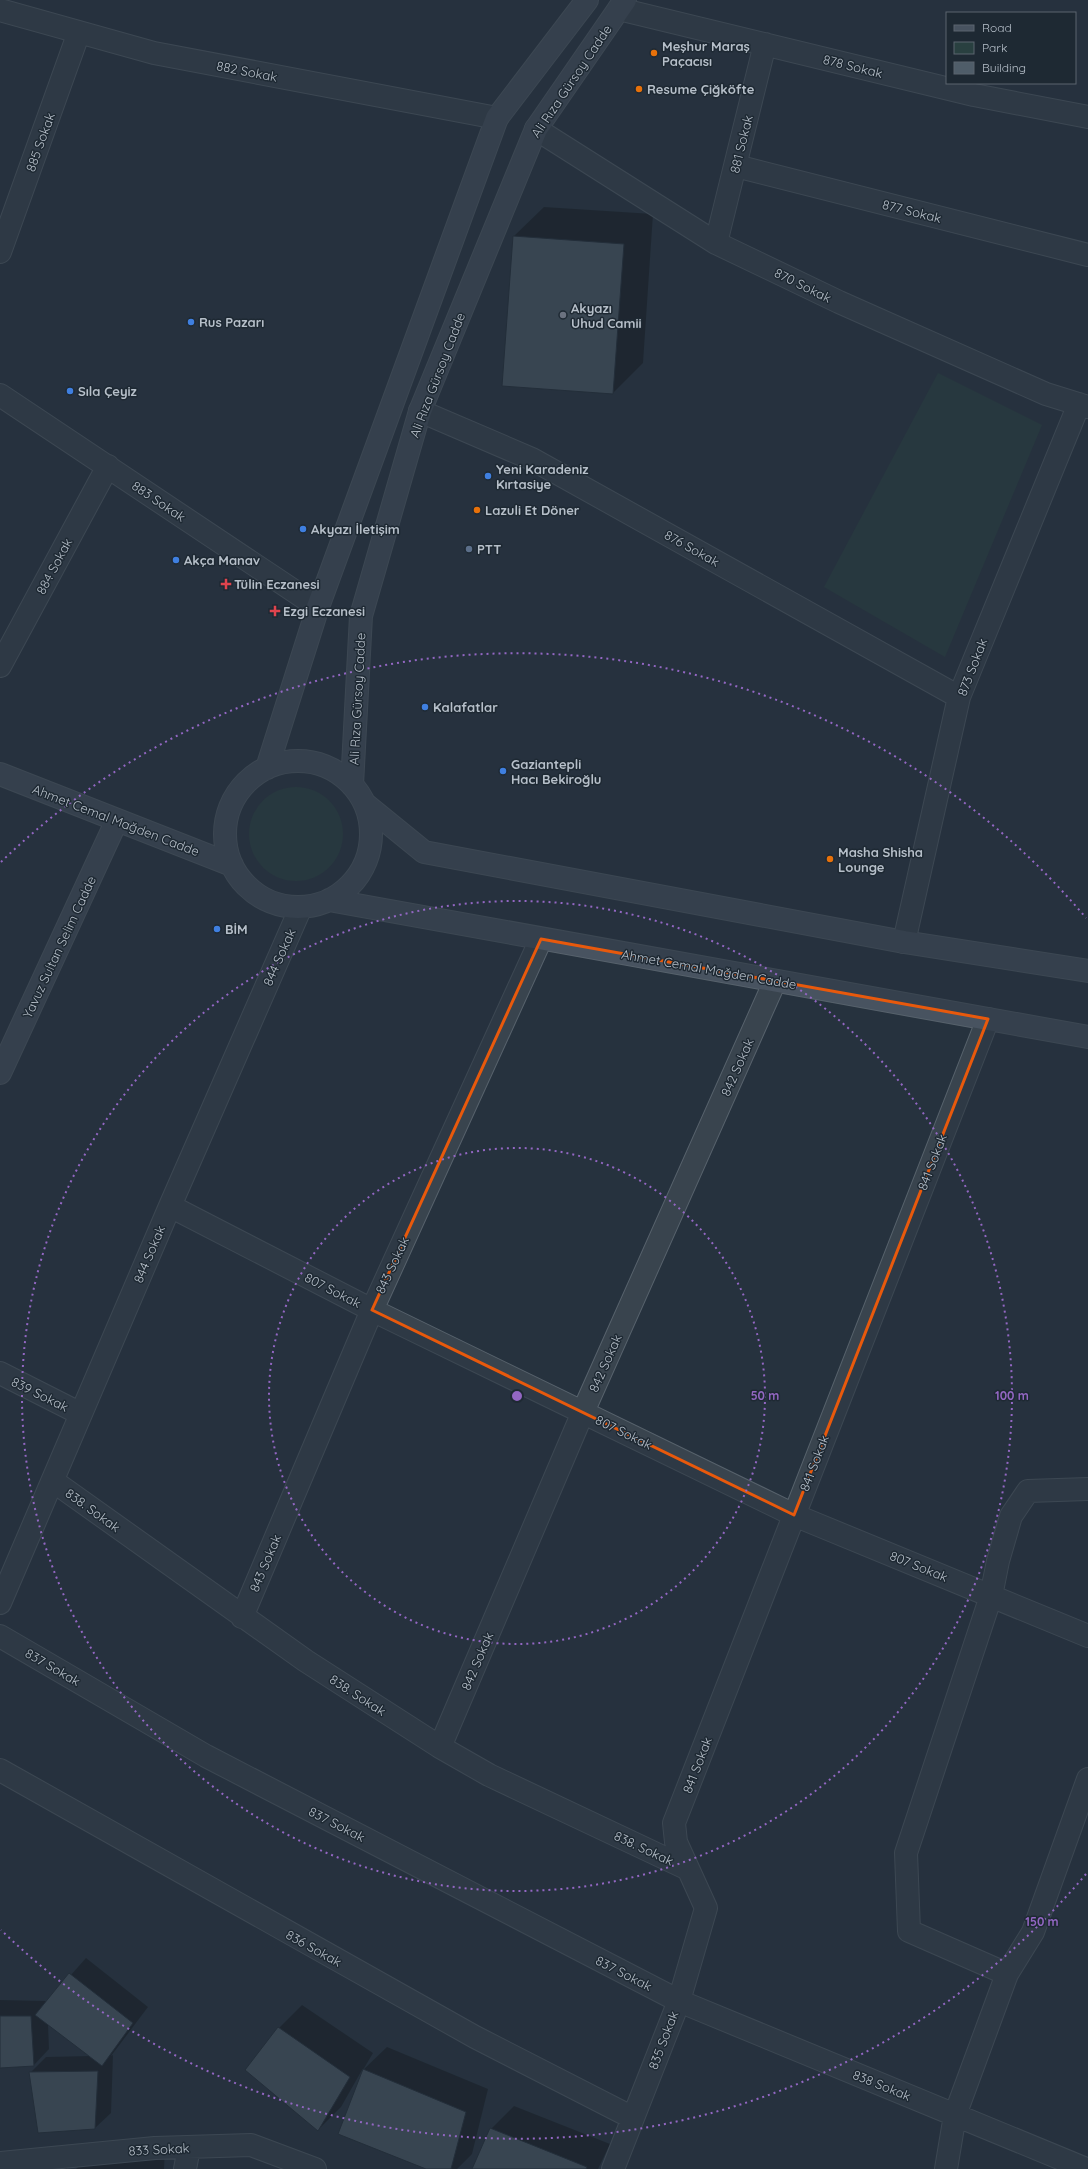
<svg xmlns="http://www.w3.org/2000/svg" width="1088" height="2169" font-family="Quicksand,sans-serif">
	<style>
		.green { fill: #294040 }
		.shadow { fill: #0007 }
		.building { fill: #4f5d69; stroke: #202b35 }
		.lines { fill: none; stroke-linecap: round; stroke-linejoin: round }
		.street-casing { stroke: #57626c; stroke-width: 24 }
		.secondary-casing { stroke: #57626c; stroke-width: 24 }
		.street { stroke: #39444e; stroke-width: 22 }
		.secondary { stroke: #485360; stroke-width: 22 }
		.marked { fill: none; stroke: #e8590c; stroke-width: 3; stroke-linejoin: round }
		.ring { fill: none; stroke: #9367c3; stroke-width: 2; stroke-dasharray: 2 4 }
		.food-dot { fill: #e8710a; stroke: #1e2933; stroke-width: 1.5 }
		.worship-dot { fill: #6b7280; stroke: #1e2933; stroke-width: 1.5 }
		.shop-dot { fill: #3f7fe0; stroke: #1e2933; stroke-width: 1.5 }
		.service-dot { fill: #5c6f8a; stroke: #1e2933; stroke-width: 1.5 }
		.health-dot { fill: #e0444e; stroke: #1e2933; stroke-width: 1.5 }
		.labels { text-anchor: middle; stroke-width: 3; stroke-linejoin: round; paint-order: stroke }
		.poi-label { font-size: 13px; font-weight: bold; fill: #b6bfc9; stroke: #1e2933; text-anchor: start }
		.street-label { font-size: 13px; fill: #b6bfc9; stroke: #1e2933 }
		.centre { fill: #9367c3; stroke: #1e2933; stroke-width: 2 }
		.ring-label { font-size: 12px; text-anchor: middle; font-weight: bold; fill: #9367c3; stroke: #1e2933; stroke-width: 3; stroke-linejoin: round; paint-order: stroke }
	</style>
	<rect width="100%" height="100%" fill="#26323e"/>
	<path class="green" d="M938,373L1042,425L945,657L824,587Z
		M249 834a47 47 0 1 1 94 0a47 47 0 1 1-94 0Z"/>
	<path class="shadow" d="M544,207L653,214L643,363L613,393L514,236Z
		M86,1958L148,2007L111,2056L113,2055L111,2113L95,2128L30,2073L46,2057L90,2056L48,2024L49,2049L34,2065L0,2067V2000L46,2001V2003Z
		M302,2005L373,2053L363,2070L387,2047L488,2089L472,2154L457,2169H429L362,2070L341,2107L318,2130L279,2028Z
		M514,2106L610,2144L598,2169H473L491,2129Z
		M96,2149H165L164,2169H76Z
		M67,2162V2169H0Z"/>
	<path class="building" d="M513,236L624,244L613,394L502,386Z
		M69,1973L133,2023L102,2066L35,2015Z
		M0,2016H31L34,2066L0,2068Z
		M278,2027L350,2077L318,2131L245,2070Z
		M363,2069L466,2112L451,2169H426L338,2134Z
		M98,2071L95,2129L38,2133L29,2072Z
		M490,2128L587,2167L586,2169H472Z"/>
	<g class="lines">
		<g class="street-casing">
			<path id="street" d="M619,9L974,95L1088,117
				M0,10L154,53L497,118
				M536,129L716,243L839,302L1046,394L1088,407
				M736,166L1088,255
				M716,243L765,44
				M0,252L79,32
				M0,395L318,607
				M420,411L532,459L959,697
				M0,666L108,466
				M904,942L959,697L1079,404
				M170,1206L372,1310L794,1515L1088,1636
				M0,1373L81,1414
				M53,1481L306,1661L440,1747L489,1775L688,1869
				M0,1603L170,1206L301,907
				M242,1617L372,1310L541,939
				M0,1636L206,1756L679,2001L1086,2169
				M440,1747L583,1412L775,981
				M0,1770L475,2037L633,2118
				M1007,1974L909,1931L906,1853L991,1596L998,1561L1011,1516L1028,1491L1088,1489
				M0,2163L155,2148L251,2145L315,2169
				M185,2169L189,2148
				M613,2169L679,2001L706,1908L676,1842L674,1823L988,1019
				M946,2169L955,2115L1007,1974L1033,1932L1088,1779"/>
		</g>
		<g class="secondary-casing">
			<path id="secondary" d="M225 834a73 73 0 1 1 146 0a73 73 0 1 1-146 0Z
				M267,768L318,607L497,118L587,0
				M0,774L232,865
				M352,785L361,616L420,411L536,129L625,0
				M365,804L424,852L904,942L1088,971
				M329,900L1088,1037
				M0,1073L117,820"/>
		</g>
		<use href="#street" class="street"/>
		<use href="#secondary" class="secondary"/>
	</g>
	<path d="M0 0H1088V2169H0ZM541,939L988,1019L794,1515L372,1310Z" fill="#26323e" fill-opacity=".55" fill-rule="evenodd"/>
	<path class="marked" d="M541,939L988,1019L794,1515L372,1310Z"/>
	<g class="ring">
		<circle cx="517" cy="1396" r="248"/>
		<circle cx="517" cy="1396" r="495"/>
		<path d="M1086 1874A743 743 0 0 1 1 1930M1 862A743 743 0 0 1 1086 918"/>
	</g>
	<g class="food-dot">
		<circle cx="654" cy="53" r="4"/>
		<circle cx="639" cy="89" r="4"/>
		<circle cx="477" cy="510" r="4"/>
		<circle cx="830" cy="859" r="4"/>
	</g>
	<circle class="worship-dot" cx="563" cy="315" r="4"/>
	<g class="shop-dot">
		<circle cx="191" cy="322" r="4"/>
		<circle cx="70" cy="391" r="4"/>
		<circle cx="488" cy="476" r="4"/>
		<circle cx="303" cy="529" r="4"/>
		<circle cx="176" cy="560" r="4"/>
		<circle cx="425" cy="707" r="4"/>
		<circle cx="503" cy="771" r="4"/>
		<circle cx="217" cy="929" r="4"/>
	</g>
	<circle class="service-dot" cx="469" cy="549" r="4"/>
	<g class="health-dot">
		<path d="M224 578h4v4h4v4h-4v4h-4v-4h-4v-4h4z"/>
		<path d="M273 605h4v4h4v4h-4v4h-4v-4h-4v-4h4z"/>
	</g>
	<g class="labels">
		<g class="poi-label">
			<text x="662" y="51">Meşhur Maraş<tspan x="662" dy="15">Paçacısı</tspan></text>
			<text x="647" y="94">Resume Çiğköfte</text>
			<text x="571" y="313">Akyazı<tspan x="571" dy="15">Uhud Camii</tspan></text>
			<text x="199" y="327">Rus Pazarı</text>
			<text x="78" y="396">Sıla Çeyiz</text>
			<text x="496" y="474">Yeni Karadeniz<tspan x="496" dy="15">Kırtasiye</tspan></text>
			<text x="485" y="515">Lazuli Et Döner</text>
			<text x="311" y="534">Akyazı İletişim</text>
			<text x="477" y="554">PTT</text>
			<text x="184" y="565">Akça Manav</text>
			<text x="234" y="589">Tülin Eczanesi</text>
			<text x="283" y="616">Ezgi Eczanesi</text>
			<text x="433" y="712">Kalafatlar</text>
			<text x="511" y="769">Gaziantepli<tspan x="511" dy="15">Hacı Bekiroğlu</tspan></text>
			<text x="838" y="857">Masha Shisha<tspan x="838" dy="15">Lounge</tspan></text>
			<text x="225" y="934">BİM</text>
		</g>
		<g class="street-label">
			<text transform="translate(853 66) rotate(14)" y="5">878 Sokak</text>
			<text transform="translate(247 71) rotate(11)" y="5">882 Sokak</text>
			<text transform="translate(571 81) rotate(-56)" y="5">Ali Rıza Gürsoy Cadde</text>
			<text transform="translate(40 142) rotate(-70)" y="5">885 Sokak</text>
			<text transform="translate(741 144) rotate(-76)" y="5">881 Sokak</text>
			<text transform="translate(912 211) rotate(14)" y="5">877 Sokak</text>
			<text transform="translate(803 285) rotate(26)" y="5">870 Sokak</text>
			<text transform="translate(437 375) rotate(-69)" y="5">Ali Rıza Gürsoy Cadde</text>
			<text transform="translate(159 501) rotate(34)" y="5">883 Sokak</text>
			<text transform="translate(692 548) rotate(29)" y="5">876 Sokak</text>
			<text transform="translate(54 566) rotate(-62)" y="5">884 Sokak</text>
			<text transform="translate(972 667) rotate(-69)" y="5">873 Sokak</text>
			<text transform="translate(357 699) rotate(-87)" y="5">Ali Rıza Gürsoy Cadde</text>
			<text transform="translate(116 820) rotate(21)" y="5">Ahmet Cemal Mağden Cadde</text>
			<text transform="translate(59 947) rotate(-65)" y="5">Yavuz Sultan Selim Cadde</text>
			<text transform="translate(279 957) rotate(-66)" y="5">844 Sokak</text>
			<text transform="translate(709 969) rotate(10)" y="5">Ahmet Cemal Mağden Cadde</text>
			<text transform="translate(737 1067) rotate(-66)" y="5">842 Sokak</text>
			<text transform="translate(932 1162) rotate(-69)" y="5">841 Sokak</text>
			<text transform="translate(149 1254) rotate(-67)" y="5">844 Sokak</text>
			<text transform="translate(392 1265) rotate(-65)" y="5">843 Sokak</text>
			<text transform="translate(333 1290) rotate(27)" y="5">807 Sokak</text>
			<text transform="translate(605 1363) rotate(-66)" y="5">842 Sokak</text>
			<text transform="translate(40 1394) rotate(26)" y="5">839 Sokak</text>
			<text transform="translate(624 1432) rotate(26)" y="5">807 Sokak</text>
			<text transform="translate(814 1463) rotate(-69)" y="5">841 Sokak</text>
			<text transform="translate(93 1510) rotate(36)" y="5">838. Sokak</text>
			<text transform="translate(265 1563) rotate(-67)" y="5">843 Sokak</text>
			<text transform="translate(919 1566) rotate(22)" y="5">807 Sokak</text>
			<text transform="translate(477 1661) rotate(-67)" y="5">842 Sokak</text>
			<text transform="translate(53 1667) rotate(30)" y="5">837 Sokak</text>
			<text transform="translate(358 1695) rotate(33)" y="5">838. Sokak</text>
			<text transform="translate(697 1765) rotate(-69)" y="5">841 Sokak</text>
			<text transform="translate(337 1824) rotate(27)" y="5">837 Sokak</text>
			<text transform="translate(644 1848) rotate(25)" y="5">838. Sokak</text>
			<text transform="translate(314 1948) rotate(29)" y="5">836 Sokak</text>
			<text transform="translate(624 1973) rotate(27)" y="5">837 Sokak</text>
			<text transform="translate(663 2040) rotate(-69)" y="5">835 Sokak</text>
			<text transform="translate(882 2085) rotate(22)" y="5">838 Sokak</text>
			<text transform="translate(159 2149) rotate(-3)" y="5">833 Sokak</text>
		</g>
	</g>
	<circle cx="517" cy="1396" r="6" class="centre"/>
	<g class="ring-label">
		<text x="765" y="1400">50 m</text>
		<text x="1012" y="1400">100 m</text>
		<text x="1042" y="1926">150 m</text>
	</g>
	<rect x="946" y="12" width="130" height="72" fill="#1e2933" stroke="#5b656f"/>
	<rect x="954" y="25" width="20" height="6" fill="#485360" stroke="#5b656f"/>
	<text x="982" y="32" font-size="12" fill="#b6bfc9">Road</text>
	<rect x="954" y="42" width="20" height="12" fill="#294040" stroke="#5b656f"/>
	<text x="982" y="52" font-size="12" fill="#b6bfc9">Park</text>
	<rect x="954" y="62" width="20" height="12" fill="#4f5d69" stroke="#5b656f"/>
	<text x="982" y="72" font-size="12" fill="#b6bfc9">Building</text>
</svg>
